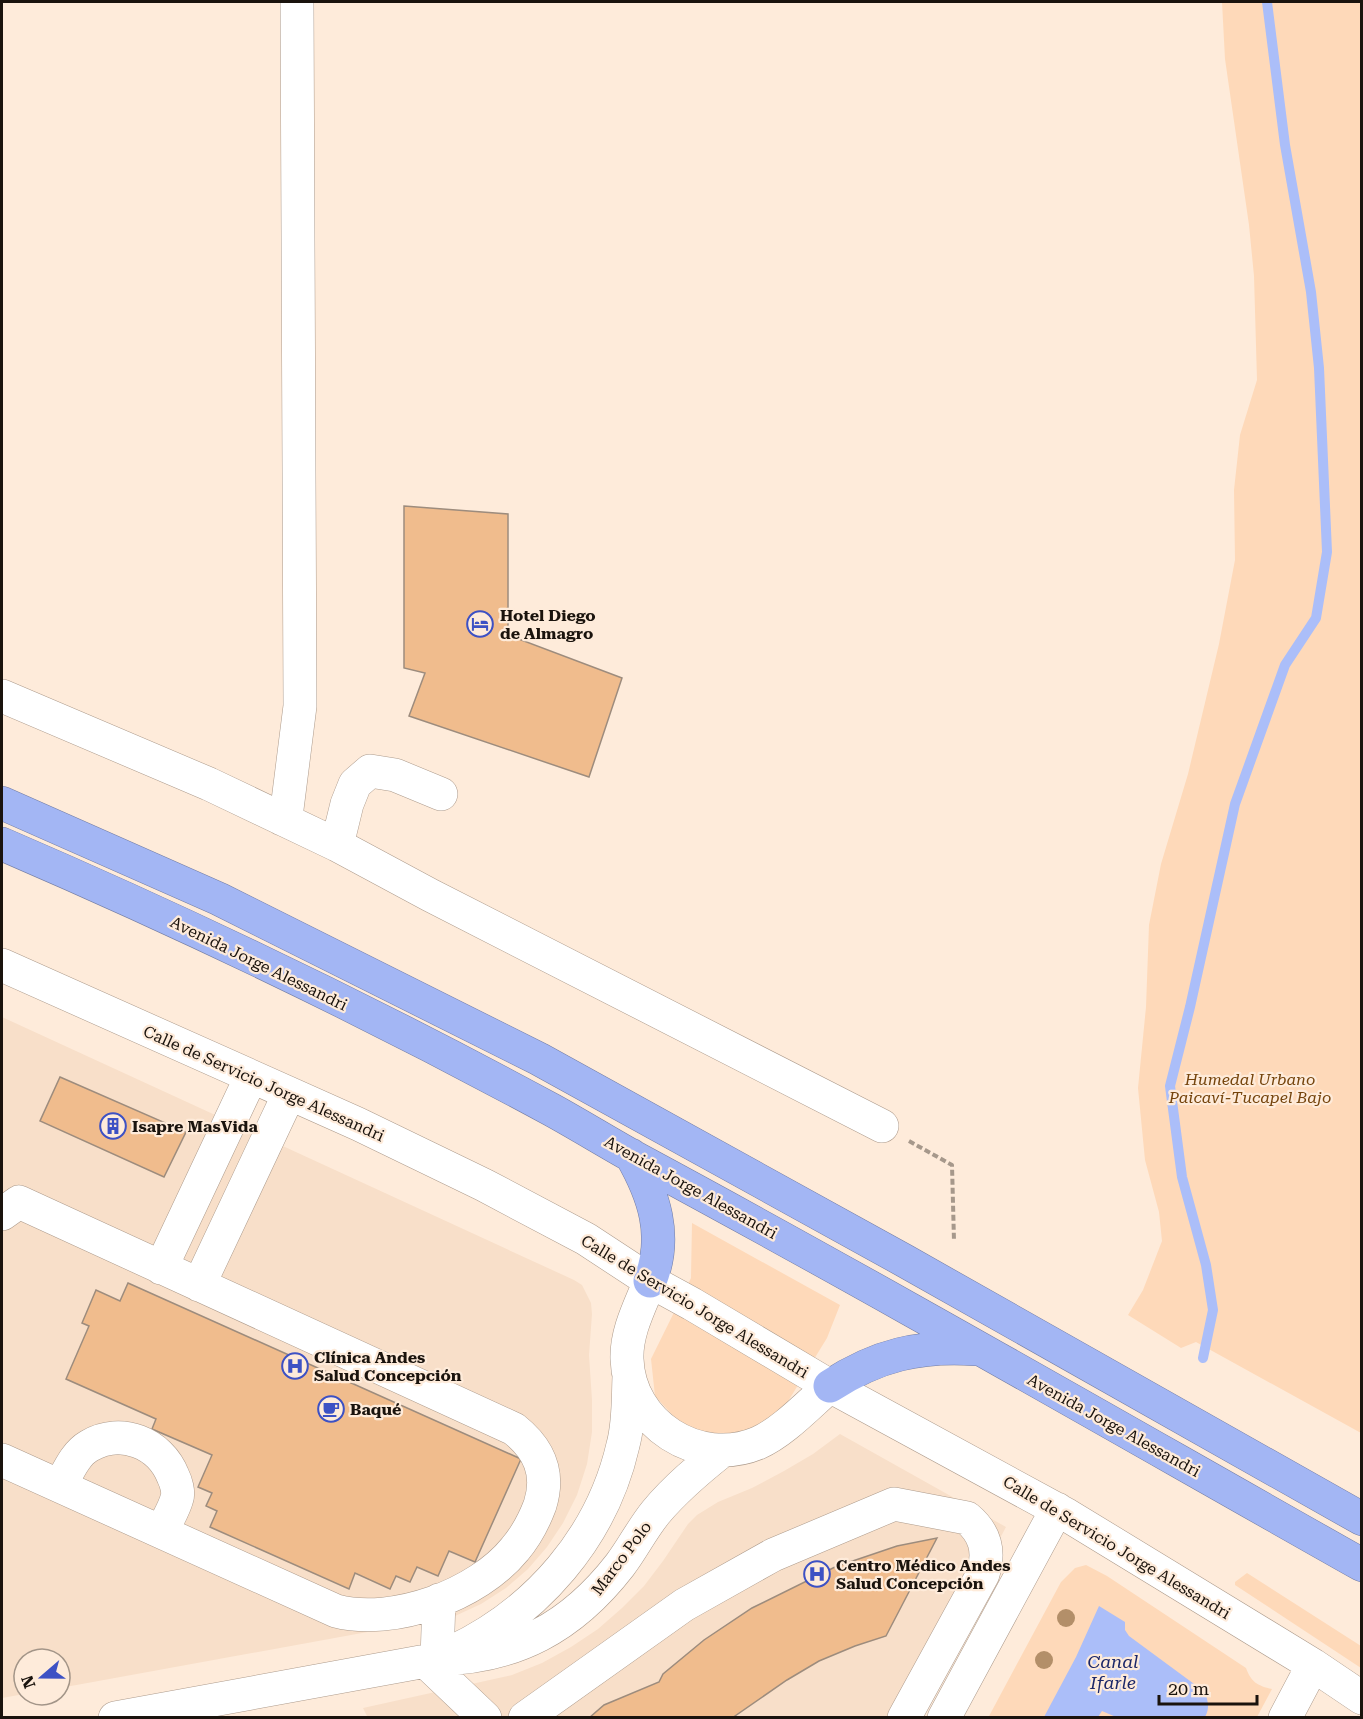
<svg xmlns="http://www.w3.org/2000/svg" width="1363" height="1719" font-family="'Roboto Serif',serif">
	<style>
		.built { fill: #f8dfc9 }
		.green { fill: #fed9b9 }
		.water { fill: #abbef9 }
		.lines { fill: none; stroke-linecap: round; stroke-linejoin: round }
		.stream { stroke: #abbef9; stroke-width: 10 }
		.building { fill: #f0bc8d; stroke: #9d8c7d; stroke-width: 1.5 }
		.minor-casing { stroke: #ad9b8c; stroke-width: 34 }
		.highway-casing { stroke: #737da3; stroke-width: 34 }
		.path { stroke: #a6988b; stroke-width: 4; stroke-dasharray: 6 3; stroke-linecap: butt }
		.minor { stroke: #fff; stroke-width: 33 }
		.highway { stroke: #a3b6f4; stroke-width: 33 }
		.tree { fill: #b38f69 }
		.labels { text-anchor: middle; stroke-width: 4.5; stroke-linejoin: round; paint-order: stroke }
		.poi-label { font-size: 16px; font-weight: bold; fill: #1a130d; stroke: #feebda; text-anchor: start }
		.street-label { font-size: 16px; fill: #1a130d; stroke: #feebda }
		.park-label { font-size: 16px; font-style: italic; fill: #75440c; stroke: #feebda }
		.water-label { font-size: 18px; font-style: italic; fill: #1b2769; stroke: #feebda }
	</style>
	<rect width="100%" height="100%" fill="#feebda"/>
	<path class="built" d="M2,1017L574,1280L582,1285L591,1303L592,1314L589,1355L592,1400V1432L587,1464L577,1495L563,1523L547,1547L528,1569L506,1588L481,1604L455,1616L60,1688V1659H24V1694L2,1698Z
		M840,1434L1006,1527L905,1717L368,1718L363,1708L512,1675L542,1663L571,1647L598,1629L622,1608L644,1586L663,1561L688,1524L697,1515L718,1502L752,1488L784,1471L813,1454Z"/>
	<path class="green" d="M1222,2H1361V1433L1196,1342L1181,1348L1128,1315L1143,1290L1162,1241L1159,1212L1145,1160L1138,1088L1146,1007L1149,925L1161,864L1188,774L1219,644L1235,560L1234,490L1240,435L1257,380L1254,276L1249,225L1225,59Z
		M692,1223L840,1305L827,1338L787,1403L763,1429L734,1443L689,1433L655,1396L651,1359L691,1278Z
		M1086,1565L1107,1576L1246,1668C1251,1682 1258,1686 1272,1689L1257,1717L988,1718L1061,1582L1075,1568Z
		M1247,1573L1361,1646V1668L1235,1585V1582Z"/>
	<path class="water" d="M1099,1606L1125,1622V1630L1129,1636L1205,1692C1208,1702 1210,1708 1205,1717H1116L1102,1711L1098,1717H1044L1076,1657Z"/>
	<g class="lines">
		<path class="stream" d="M1203,1358L1213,1310L1206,1265L1182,1177L1170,1086L1190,1007L1235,804L1285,665L1316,618L1327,552L1319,368L1311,292L1285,145L1267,2"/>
	</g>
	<path class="building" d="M404,506L508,514V635L622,678L589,777L409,716L425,673L404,668Z
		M60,1077L186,1132L164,1177L40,1121Z
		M128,1283L521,1459L475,1562L449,1551L438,1576L417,1567L410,1582L396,1576L390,1589L355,1573L349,1589L210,1527L217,1511L206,1506L212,1493L198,1487L212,1455L152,1429L156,1419L66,1379L89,1326L82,1323L96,1290L120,1301Z
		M937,1538L886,1636L855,1646L819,1661L787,1680L732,1718H589L604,1705L659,1682L663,1674L704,1640L752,1608L835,1567L897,1546Z"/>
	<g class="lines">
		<g class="minor-casing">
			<path id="minor" d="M2,696L209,784L337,845L430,895L882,1126
				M282,819L287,809L300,706L297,2
				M337,845L347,804L355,784L370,771L395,775L441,794
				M2,965L358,1124L484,1185L586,1239L650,1281L692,1304L830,1386L1067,1515L1313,1665L1362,1698
				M2,1214L19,1202L514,1429C539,1449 550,1473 540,1505C534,1521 526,1536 515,1549C478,1595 393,1626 336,1611L2,1460
				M161,1268L251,1077
				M650,1281C640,1306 626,1332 627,1359C629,1424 698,1468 758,1443C783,1432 809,1404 830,1386
				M199,1285L289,1094
				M60,1486C68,1472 75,1454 89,1446C121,1427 160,1443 173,1476C176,1482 179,1492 177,1498C174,1510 166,1521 162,1532
				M452,1652C537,1612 602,1537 623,1445C629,1423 628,1400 629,1377
				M437,1659L439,1600
				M425,1661L485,1718
				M115,1718L437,1659C515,1658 572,1627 620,1565C633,1548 642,1529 656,1512C676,1488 699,1469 723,1450
				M525,1718L684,1605L773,1555L894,1504L967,1518C985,1533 990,1551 983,1574L904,1718
				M944,1718L1057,1509
				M1285,1718L1313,1665"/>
		</g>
		<g class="highway-casing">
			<path id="highway" d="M2,803L219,899L539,1059L905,1261L1362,1519
				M2,844C188,924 373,1013 552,1110C581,1126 610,1144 639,1160C882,1291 1121,1429 1362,1565
				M631,1155C654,1195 668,1236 650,1281
				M830,1386C877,1355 920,1345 976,1349"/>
		</g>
		<path class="path" d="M909,1141L952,1165L954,1241"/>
		<use href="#minor" class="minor"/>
		<use href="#highway" class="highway"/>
	</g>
	<g class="tree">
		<circle cx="1066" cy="1618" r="9"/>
		<circle cx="1044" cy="1660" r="9"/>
	</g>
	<defs>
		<g id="hotel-ring" transform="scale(1.35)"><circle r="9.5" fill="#feebda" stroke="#3d51c4" stroke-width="1.5"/><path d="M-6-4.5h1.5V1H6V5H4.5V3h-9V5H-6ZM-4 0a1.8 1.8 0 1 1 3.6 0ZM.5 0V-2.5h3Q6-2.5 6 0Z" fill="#3d51c4"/></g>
		<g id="building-ring" transform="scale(1.35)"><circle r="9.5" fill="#feebda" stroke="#3d51c4" stroke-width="1.5"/><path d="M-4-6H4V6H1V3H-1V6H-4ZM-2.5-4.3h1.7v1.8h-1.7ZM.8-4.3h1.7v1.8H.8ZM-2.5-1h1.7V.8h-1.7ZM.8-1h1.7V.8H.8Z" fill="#3d51c4"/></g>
		<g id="hospital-ring" transform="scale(1.35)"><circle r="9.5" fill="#feebda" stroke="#3d51c4" stroke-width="1.5"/><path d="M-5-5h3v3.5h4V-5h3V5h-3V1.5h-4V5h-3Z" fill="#3d51c4"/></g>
		<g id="cafe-ring" transform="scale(1.35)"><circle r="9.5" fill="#feebda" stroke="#3d51c4" stroke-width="1.5"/><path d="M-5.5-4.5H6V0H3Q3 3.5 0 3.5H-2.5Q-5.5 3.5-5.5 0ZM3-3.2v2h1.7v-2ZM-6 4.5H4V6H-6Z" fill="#3d51c4"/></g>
	</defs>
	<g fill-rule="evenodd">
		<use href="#hotel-ring" x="480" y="624"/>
		<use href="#building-ring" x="113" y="1126"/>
		<use href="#hospital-ring" x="295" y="1366"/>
		<use href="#cafe-ring" x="331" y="1409"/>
		<use href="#hospital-ring" x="817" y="1574"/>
	</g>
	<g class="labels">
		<g class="poi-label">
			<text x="500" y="621">Hotel Diego<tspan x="500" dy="18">de Almagro</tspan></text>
			<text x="132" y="1132">Isapre MasVida</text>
			<text x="314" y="1363">Clínica Andes<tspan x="314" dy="18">Salud Concepción</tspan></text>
			<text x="350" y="1415">Baqué</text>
			<text x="836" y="1571">Centro Médico Andes<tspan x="836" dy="18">Salud Concepción</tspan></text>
		</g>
		<g class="street-label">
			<text transform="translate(259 963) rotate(26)" y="6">Avenida Jorge Alessandri</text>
			<text transform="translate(264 1083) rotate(24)" y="6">Calle de Servicio Jorge Alessandri</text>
			<text transform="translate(691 1187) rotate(29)" y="6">Avenida Jorge Alessandri</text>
			<text transform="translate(695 1306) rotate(31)" y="6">Calle de Servicio Jorge Alessandri</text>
			<text transform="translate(1114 1425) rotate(29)" y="6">Avenida Jorge Alessandri</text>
			<text transform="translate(1117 1547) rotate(31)" y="6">Calle de Servicio Jorge Alessandri</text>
			<text transform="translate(621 1558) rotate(-53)" y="6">Marco Polo</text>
		</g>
		<g class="park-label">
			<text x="1250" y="1085">Humedal Urbano<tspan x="1250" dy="18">Paicaví-Tucapel Bajo</tspan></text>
		</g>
		<g class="water-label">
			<text x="1113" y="1668">Canal<tspan x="1113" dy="21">Ifarle</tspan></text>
		</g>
	</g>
	<rect width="1363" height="1719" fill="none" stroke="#1a130d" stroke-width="6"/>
	<g transform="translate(42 1677) rotate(250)"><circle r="28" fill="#feebda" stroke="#a39588" stroke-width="1.5"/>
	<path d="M0-4.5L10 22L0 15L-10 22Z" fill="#3d51c4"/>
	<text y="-9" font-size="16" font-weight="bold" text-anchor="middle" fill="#1a130d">N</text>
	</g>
	<path d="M1159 1695v9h98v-9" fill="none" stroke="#1a130d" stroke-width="3"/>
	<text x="1168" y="1695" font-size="18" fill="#1a130d" stroke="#feebda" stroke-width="4.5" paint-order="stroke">20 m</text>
</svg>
